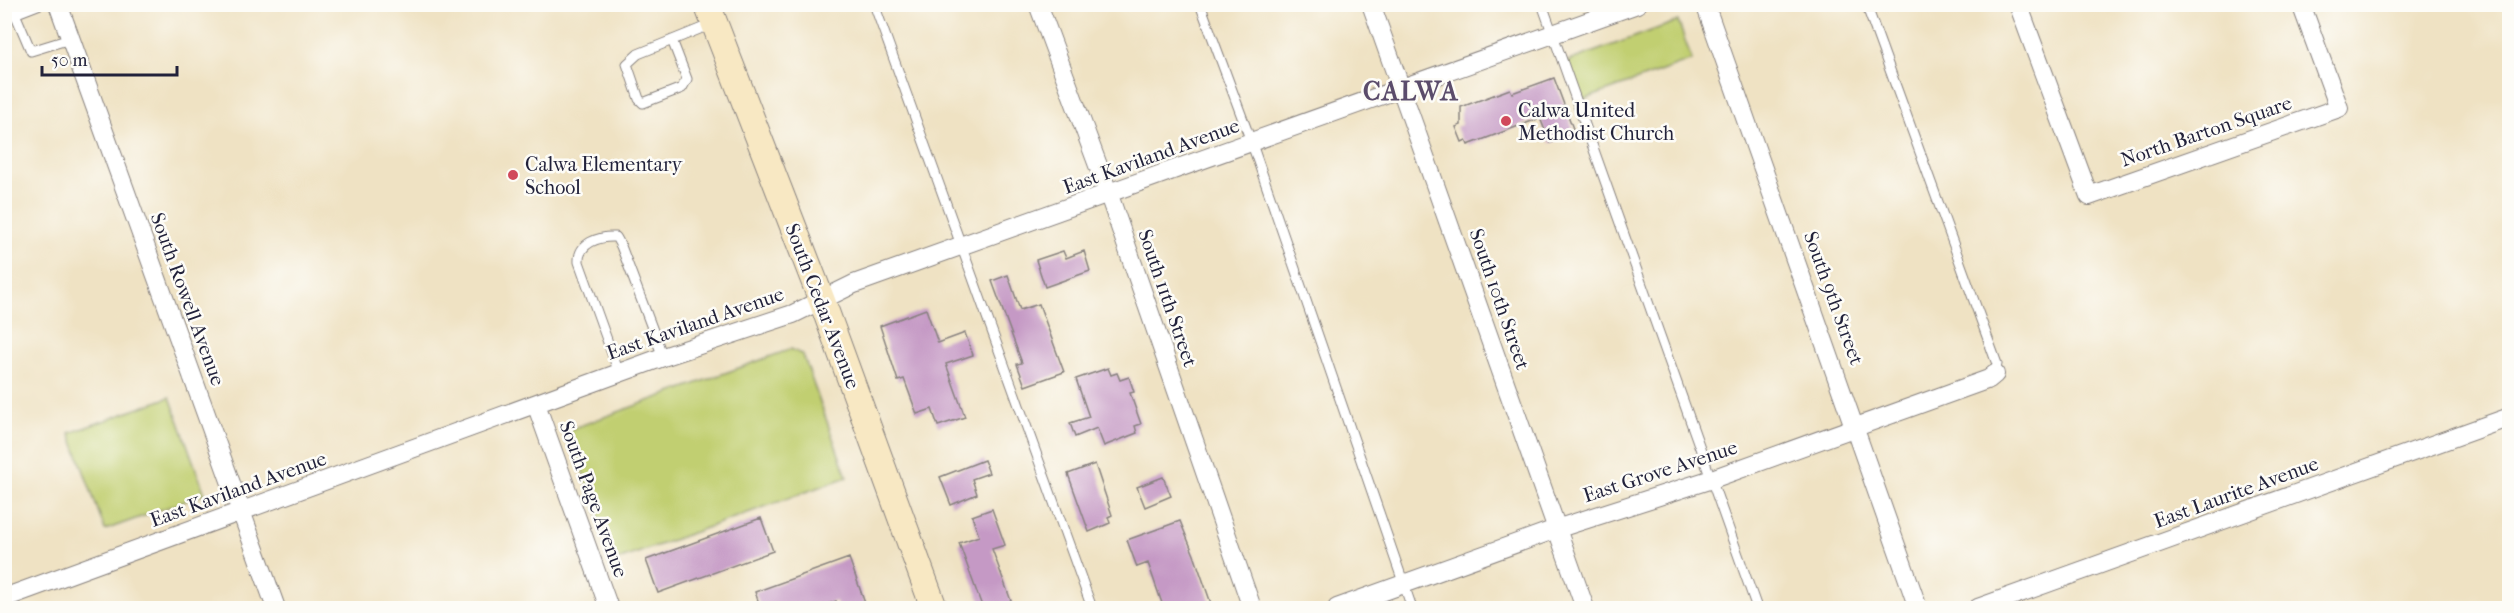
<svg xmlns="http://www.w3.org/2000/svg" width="2514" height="613" font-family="'IM FELL French Canon',serif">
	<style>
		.green { fill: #c1cf71; stroke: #727856; stroke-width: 1.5 }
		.building { fill: #c599c5 }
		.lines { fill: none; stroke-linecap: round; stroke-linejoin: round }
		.service-casing { stroke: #88827f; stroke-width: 11 }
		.minor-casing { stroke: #88827f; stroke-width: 20 }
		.secondary-casing { stroke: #88827f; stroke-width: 28 }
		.service { stroke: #fff; stroke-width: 9 }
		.minor { stroke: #fff; stroke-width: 18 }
		.secondary { stroke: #f8e8c3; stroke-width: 26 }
		.poi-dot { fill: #d1495b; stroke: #fdfcf7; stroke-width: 2 }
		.labels { text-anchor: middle; stroke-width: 5; stroke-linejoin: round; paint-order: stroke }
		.poi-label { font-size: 20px; fill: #22223b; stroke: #fdfcf7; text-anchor: start }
		.street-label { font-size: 20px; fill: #22223b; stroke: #fdfcf7 }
		.district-label { font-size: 26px; font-weight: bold; letter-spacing: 1.5px; fill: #5b4c6b; stroke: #fdfcf7 }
	</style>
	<rect width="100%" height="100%" fill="#fdfcf7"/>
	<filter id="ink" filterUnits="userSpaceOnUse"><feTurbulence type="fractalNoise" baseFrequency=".0167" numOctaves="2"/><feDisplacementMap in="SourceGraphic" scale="12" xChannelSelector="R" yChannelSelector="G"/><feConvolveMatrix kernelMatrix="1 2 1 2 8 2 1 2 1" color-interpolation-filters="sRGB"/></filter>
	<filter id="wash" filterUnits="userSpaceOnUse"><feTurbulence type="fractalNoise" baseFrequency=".008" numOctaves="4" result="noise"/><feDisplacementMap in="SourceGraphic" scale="24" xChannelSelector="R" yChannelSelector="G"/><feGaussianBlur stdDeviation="1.35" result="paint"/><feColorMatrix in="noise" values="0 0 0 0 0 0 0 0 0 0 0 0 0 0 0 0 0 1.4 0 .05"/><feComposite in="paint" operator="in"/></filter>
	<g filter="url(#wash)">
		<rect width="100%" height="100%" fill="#efe2c3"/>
		<path class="green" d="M1678,21L1692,60L1580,101L1566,62Z
			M791,349L803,355L847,477L615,561L569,434L571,429Z
			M170,397L205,494L105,530L70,433Z"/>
		<g id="blocks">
			<path class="building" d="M1554,78L1575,134L1550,143L1540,118L1468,145L1466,140L1462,142L1456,127L1461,125V107L1510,89L1512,93Z
				M1063,251L1066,258L1084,251L1090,271L1045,287L1036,260Z
				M1008,275L1020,310L1039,304L1064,372L1025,386L1017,364L1022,363L992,281Z
				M926,309L938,343L965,333L973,355L946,364L965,417L938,426L932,409L917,414L904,379L898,381L880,326Z
				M1108,368L1111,375L1117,373L1120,380L1129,377L1134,392L1130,393L1141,424L1135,426L1137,433L1104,446L1097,428L1075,437L1070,423L1089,417L1076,379Z
				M984,460L989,473L972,479L977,494L951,505L940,477Z
				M1095,464L1112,515L1108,517L1110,523L1089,532L1068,474Z
				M1163,477L1171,496L1145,507L1137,487Z
				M992,509L1005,545L992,549L1014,609H983L959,543L979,536L972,516Z
				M761,518L773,551L658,593L646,560Z
				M1180,521L1194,555L1213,609H1164L1148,563L1137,567L1127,540Z
				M849,558L867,609H838L836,601L816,609H761L755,592Z"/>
		</g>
	</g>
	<g filter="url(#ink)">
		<use href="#blocks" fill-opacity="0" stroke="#88827f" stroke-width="1.5"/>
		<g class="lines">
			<g class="service-casing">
				<path id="service" d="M11,4L31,51L70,39
					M874,4L1092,608
					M1200,4L1252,144L1412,608
					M1542,4L1757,608
					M1866,4L1997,364L1995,374
					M4,18L40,4
					M672,40L687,79L682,88L643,103L639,99L627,64L638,54L712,24
					M619,373L579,262C578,243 599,236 616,237L621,246L663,357"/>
			</g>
			<g class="minor-casing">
				<path id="minor" d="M58,4L276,608
					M1038,4L1109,195L1252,608
					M1371,4L1585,608
					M1705,4L1918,608
					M2018,4L2089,196L2339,108L2301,4
					M536,404L609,608
					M4,598L663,357L793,314L854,284L1637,4
					M1337,608L1556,529L1712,479L1989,379L1995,374
					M1978,608L2510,417"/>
			</g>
			<g class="secondary-casing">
				<path id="secondary" d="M707,4L822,301L934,608"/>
			</g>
			<use href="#service" class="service"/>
			<use href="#minor" class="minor"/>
			<use href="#secondary" class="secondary"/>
		</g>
	</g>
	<g class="poi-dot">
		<circle cx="1506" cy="121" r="6"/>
		<circle cx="513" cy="175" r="6"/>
	</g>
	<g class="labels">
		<g class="poi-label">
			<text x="1518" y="117">Calwa United<tspan x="1518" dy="23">Methodist Church</tspan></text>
			<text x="525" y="171">Calwa Elementary<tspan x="525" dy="23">School</tspan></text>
		</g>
		<g class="street-label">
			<text transform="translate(2206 131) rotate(-19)" y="7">North Barton Square</text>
			<text transform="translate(1151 156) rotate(-20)" y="7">East Kaviland Avenue</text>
			<text transform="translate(1168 298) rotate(71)" y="7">South 11th Street</text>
			<text transform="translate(1834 298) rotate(70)" y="7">South 9th Street</text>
			<text transform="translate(188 299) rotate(70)" y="7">South Rowell Avenue</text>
			<text transform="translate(1500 299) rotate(71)" y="7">South 10th Street</text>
			<text transform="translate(823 306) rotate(69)" y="7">South Cedar Avenue</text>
			<text transform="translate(695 323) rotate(-19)" y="7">East Kaviland Avenue</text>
			<text transform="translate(1660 471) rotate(-18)" y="7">East Grove Avenue</text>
			<text transform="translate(238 489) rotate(-20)" y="7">East Kaviland Avenue</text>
			<text transform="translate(2236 492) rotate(-20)" y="7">East Laurite Avenue</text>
			<text transform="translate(594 499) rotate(70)" y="7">South Page Avenue</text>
		</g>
		<g class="district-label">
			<text x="1411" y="100">CALWA</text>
		</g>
	</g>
	<rect width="2514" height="613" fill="none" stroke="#fdfcf7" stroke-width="24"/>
	<path d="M42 66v9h135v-9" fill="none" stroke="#22223b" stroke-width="3"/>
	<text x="51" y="66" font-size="18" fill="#22223b" stroke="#fdfcf7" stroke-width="4.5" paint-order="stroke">50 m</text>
</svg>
